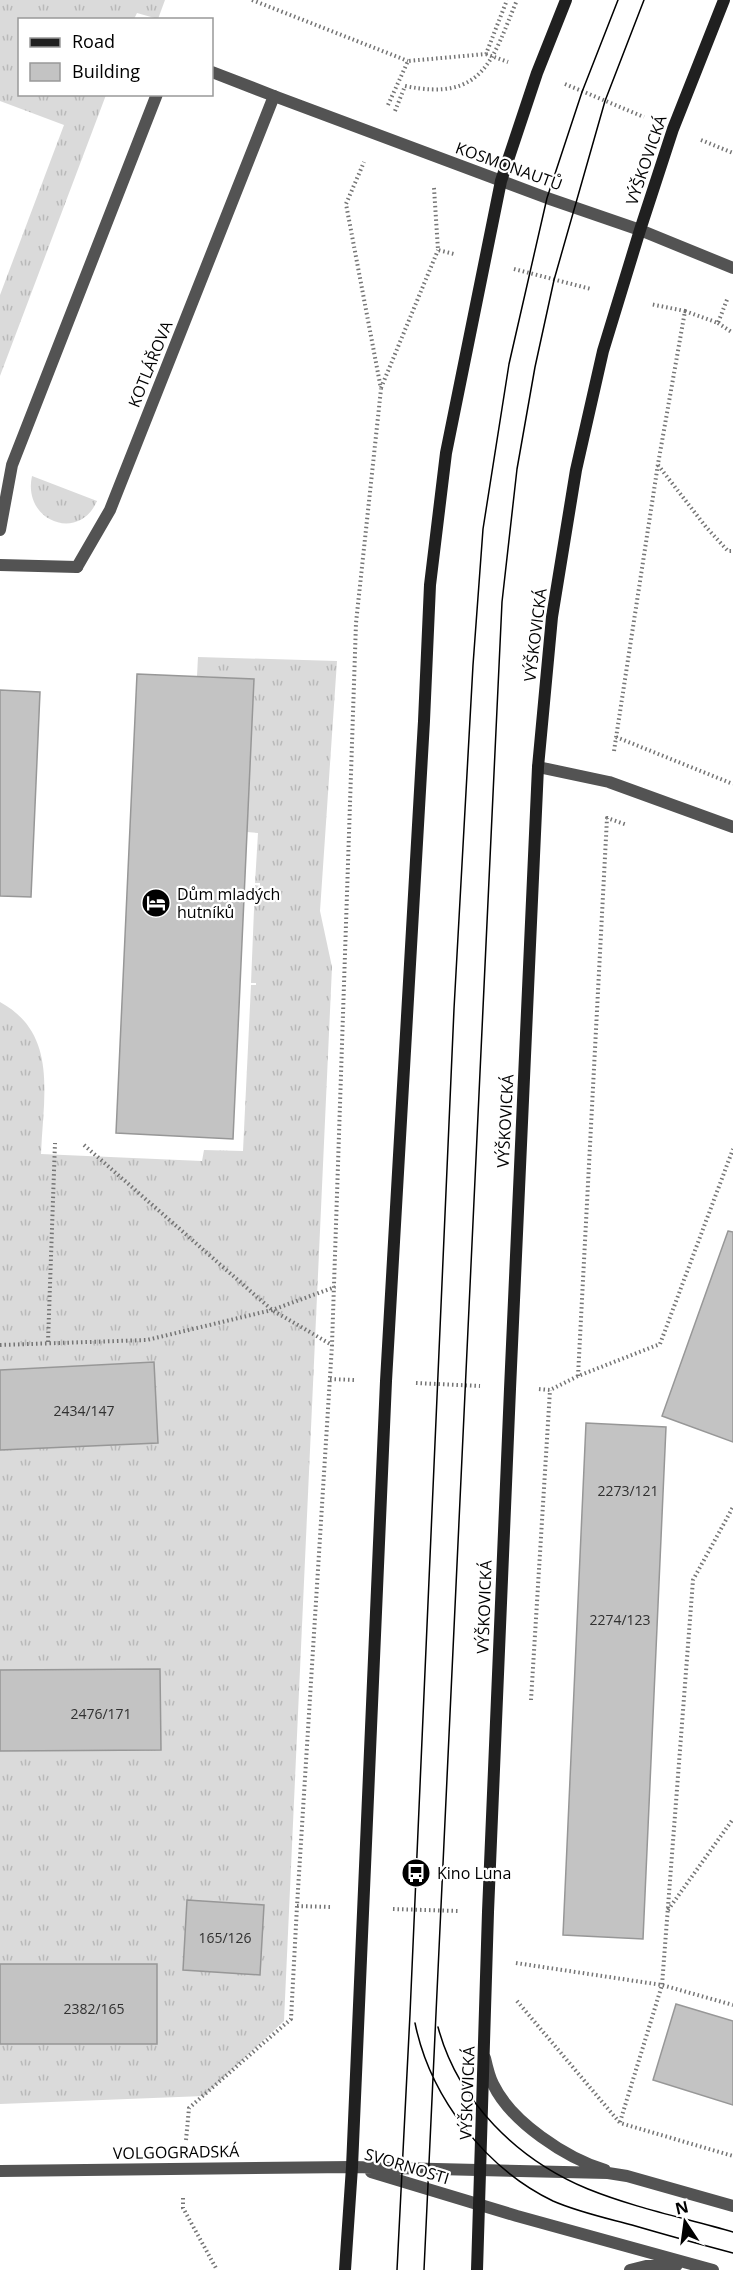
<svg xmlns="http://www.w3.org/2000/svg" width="733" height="2270" font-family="'Open Sans',sans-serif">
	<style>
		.grass { fill: url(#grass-tufts) }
		.building { fill: #c3c3c3; stroke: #979797; stroke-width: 1.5 }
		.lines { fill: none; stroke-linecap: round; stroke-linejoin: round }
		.path { stroke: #757575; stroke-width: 4; stroke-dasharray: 1.5 3; stroke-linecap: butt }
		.lane { stroke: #535353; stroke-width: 12 }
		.street { stroke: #535353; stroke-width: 12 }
		.secondary { stroke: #202020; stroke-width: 12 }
		.tram { stroke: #000; stroke-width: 1.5 }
		.labels { text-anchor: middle; stroke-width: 4.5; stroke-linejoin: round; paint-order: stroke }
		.number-label { font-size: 14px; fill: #313131 }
		.street-label { font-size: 16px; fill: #000; stroke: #fff }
		.poi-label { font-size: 16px; fill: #000; stroke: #fff; text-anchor: start }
	</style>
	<defs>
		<pattern id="grass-tufts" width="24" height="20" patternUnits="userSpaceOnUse" patternTransform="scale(1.5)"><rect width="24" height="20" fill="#dadada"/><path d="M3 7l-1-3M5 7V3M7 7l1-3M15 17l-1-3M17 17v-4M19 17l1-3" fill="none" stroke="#b9b9b9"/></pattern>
	</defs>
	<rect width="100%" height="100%" fill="#fff"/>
	<path class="grass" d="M0,0H165L158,19L137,13L134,19L20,20V94L106,95L0,376V295L64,125L0,101Z
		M32,476L97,501C79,543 22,521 32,476Z
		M198,657L337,661L320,911L332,967L284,2021L204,2096L0,2104V1002C59,1034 43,1097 41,1154L202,1161L204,1150L243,1151L251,985H256V983H251L255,885L260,886V883H255L258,833L247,832L254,679L197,676Z"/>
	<path class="building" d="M137,674L254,679L233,1139L116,1133Z
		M0,690L40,692L31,897L0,896Z
		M728,1231L733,1232V1442L662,1416Z
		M154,1362L158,1443L0,1450V1370Z
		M586,1423L666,1427L643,1939L563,1935Z
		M160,1669L161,1750L0,1751V1670Z
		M187,1900L264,1905L260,1975L183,1970Z
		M0,1964H157V2044H0Z
		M676,2004L733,2021V2105L653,2080Z"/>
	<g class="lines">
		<path class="path" d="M252,0L408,61
			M486,54L508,62
			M565,84L644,117
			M388,105L408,61L486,54L507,0
			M395,111L405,86C484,102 492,60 517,0
			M701,140L733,153
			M434,188L438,250L454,254
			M514,269L591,289
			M685,311L718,323L728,297
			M718,323L733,333
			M381,388L438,250
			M658,465L706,527L728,551H733
			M616,737L733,784
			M614,751L658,464L685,311L650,304
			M84,1145L272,1310L332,1345
			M48,1342L55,1143
			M0,1345L147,1340L272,1310L335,1287
			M578,1376L607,818L627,825
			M330,1379L354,1380
			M416,1383L480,1386
			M539,1389L550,1390L578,1376L660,1344L733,1149
			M531,1700L550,1390
			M297,1906L332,1907
			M393,1909L458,1911
			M668,1910L733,1819
			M516,1963L662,1985L733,2005
			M517,2001L620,2123L733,2156
			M620,2122L662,1985L693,1580L733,1507
			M186,2140L189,2108L291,2019L297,1906L332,1345L356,623L381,389L346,204L364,162
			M183,2198V2208L217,2270"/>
		<path class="lane" d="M0,530L12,465L157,94
			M77,567L110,510L274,96L212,72"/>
		<path class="street" d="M274,96L547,198L640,230L733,268
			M0,565L77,567
			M538,767L609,782L733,827
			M485,2058C487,2067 489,2076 493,2084C511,2122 566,2158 605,2170
			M0,2171L352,2167L608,2173L627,2176L733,2206
			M371,2172L517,2216L713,2270
			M630,2270L646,2266L677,2265"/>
		<path class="secondary" d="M345,2270L352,2167L386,1381L424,721L430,585L446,453L501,181L537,73L566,0
			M477,2270L488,1912L510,1389L538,767L552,617L576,470L603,351L640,230L673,129L724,0"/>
		<path class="tram" d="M415,2023C430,2097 485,2168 553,2201C578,2212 606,2218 632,2225C666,2235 699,2244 733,2253
			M438,2027C458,2102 518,2160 588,2189C635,2208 685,2218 733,2232
			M397,2270L410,2014L454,1009L473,665L483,529L509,364L547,198L582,92L618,0
			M424,2270L502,602L517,469L535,367L554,280L605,101L644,0"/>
	</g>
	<defs>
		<g id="hotel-disc" transform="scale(1.5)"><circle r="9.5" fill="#000" stroke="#fff"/><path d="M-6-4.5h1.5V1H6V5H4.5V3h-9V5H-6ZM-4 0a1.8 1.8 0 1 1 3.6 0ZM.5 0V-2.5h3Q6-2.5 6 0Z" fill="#fff"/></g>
		<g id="bus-disc" transform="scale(1.5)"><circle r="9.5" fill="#000" stroke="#fff"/><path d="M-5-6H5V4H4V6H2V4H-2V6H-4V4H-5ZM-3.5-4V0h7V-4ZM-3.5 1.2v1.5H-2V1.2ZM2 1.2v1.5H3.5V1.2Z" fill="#fff"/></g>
	</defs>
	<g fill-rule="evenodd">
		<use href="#hotel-disc" x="156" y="903"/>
		<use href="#bus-disc" x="416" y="1873"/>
	</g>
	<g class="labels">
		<g class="number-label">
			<text x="84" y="1416">2434/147</text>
			<text x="628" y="1496">2273/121</text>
			<text x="620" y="1625">2274/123</text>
			<text x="101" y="1719">2476/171</text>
			<text x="225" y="1943">165/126</text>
			<text x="94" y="2014">2382/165</text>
		</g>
		<g class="street-label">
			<text transform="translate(646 160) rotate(-71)" y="6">VÝŠKOVICKÁ</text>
			<text transform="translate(509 166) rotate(20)" y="6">KOSMONAUTŮ</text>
			<text transform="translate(150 364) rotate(-68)" y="6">KOTLÁŘOVA</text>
			<text transform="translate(535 635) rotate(-83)" y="6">VÝŠKOVICKÁ</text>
			<text transform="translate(505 1121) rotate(-87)" y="6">VÝŠKOVICKÁ</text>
			<text transform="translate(484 1607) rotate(-88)" y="6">VÝŠKOVICKÁ</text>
			<text transform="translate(467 2093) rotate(-88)" y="6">VÝŠKOVICKÁ</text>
			<text transform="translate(176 2152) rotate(-1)" y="6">VOLGOGRADSKÁ</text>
			<text transform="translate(407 2166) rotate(17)" y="6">SVORNOSTI</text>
		</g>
		<g class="poi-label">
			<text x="177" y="900">Dům mladých<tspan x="177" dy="18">hutníků</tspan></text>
			<text x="437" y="1879">Kino Luna</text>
		</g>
	</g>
	<rect x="18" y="18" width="195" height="78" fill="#ffffff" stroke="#999999" stroke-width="1.5"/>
	<rect x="30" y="38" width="30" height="9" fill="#202020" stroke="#999999" stroke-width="1.5"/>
	<text x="72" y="48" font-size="18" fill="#000000">Road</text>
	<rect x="30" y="63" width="30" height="18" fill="#c3c3c3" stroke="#999999" stroke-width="1.5"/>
	<text x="72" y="78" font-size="18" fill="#000000">Building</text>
	<g transform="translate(685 2222) rotate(347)" stroke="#ffffff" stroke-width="4.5" paint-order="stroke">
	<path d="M0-4.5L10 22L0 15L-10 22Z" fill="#000000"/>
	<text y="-9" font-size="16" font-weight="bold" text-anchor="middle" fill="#000000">N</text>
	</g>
</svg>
